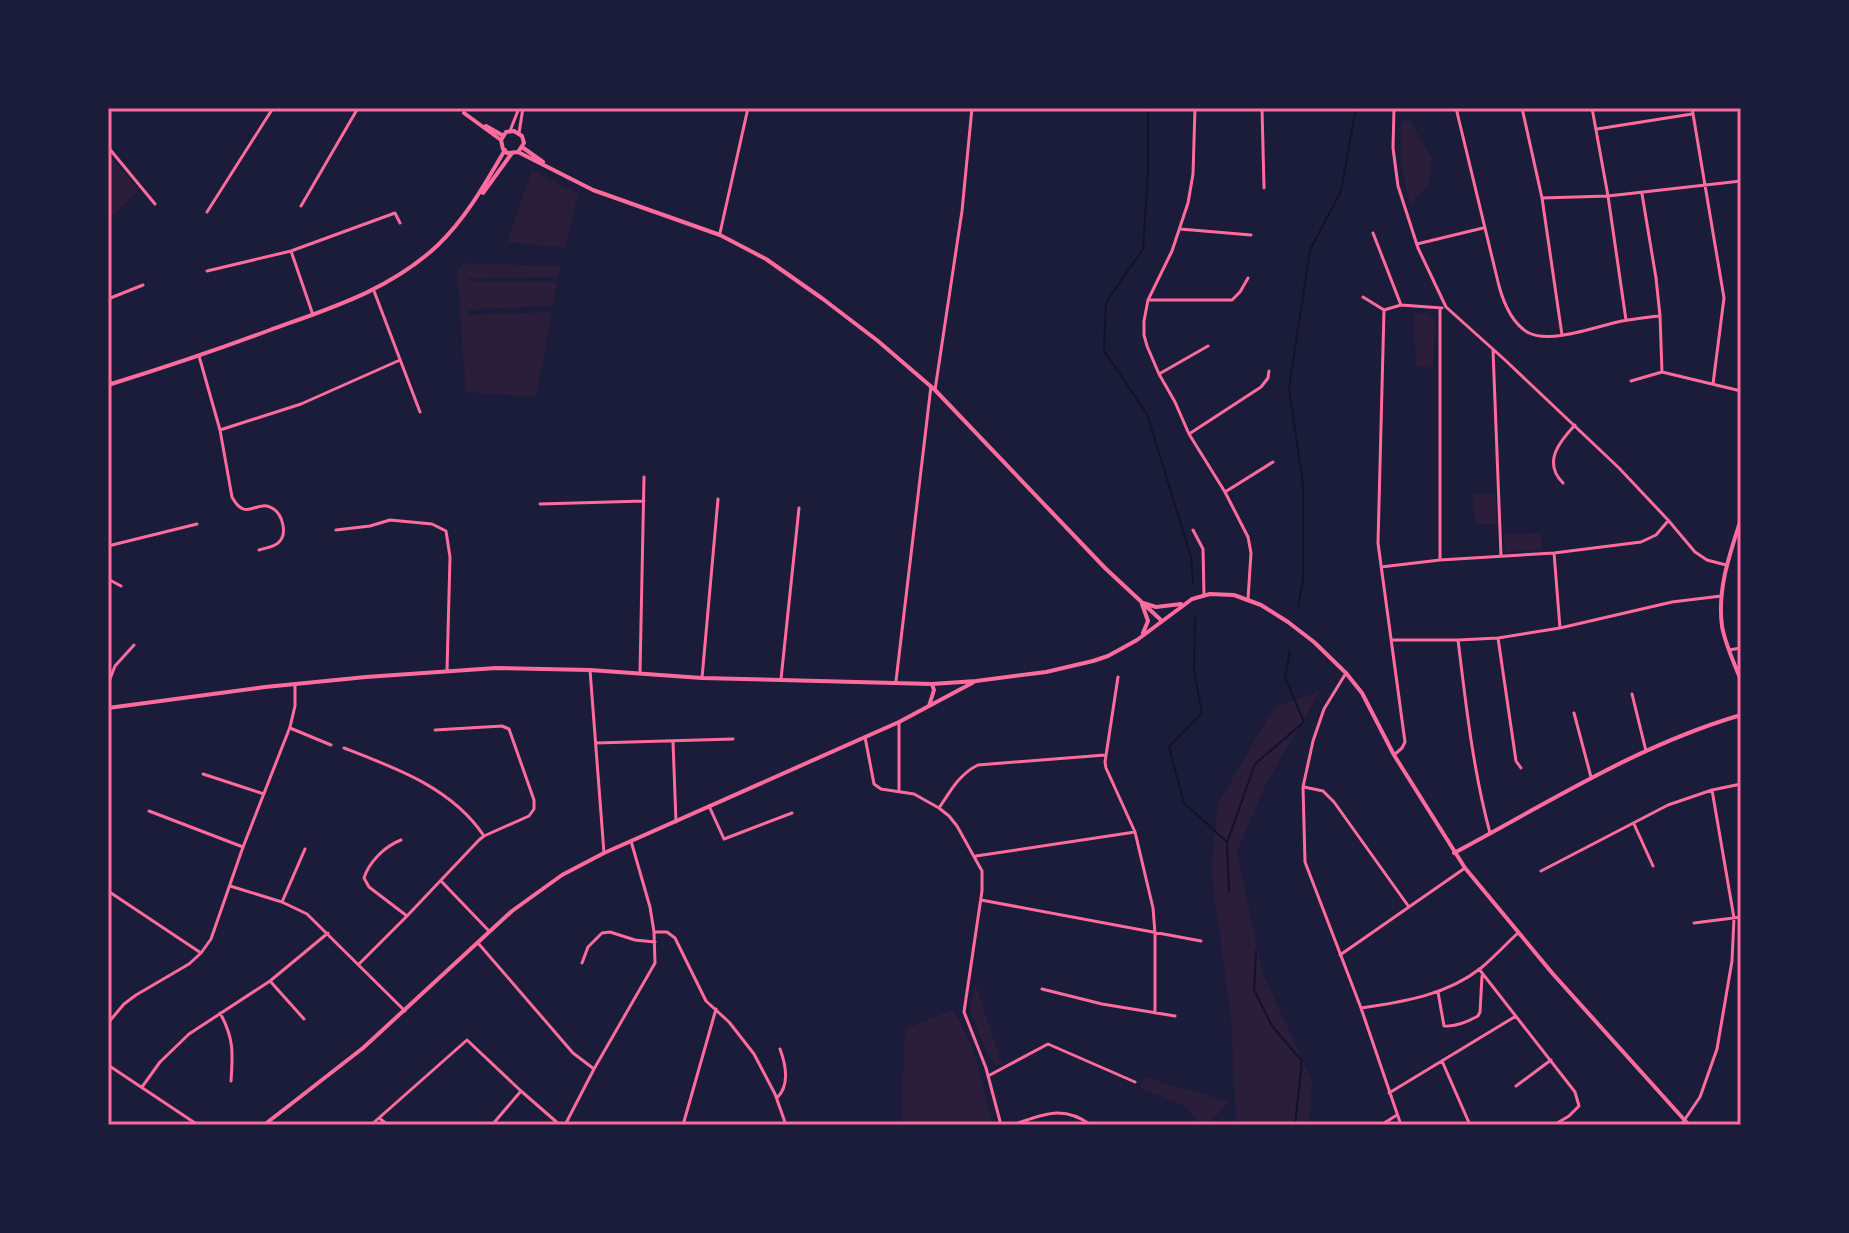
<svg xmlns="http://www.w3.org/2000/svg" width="1849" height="1233" font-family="'Noto Serif',serif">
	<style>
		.green { fill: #2a1e3b }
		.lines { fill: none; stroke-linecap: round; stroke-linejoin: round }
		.stream { stroke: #12122b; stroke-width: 2 }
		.minor { stroke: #ff6b9d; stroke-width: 3 }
		.tertiary { stroke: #ff6b9d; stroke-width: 4 }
		.secondary { stroke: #ff6b9d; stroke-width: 4 }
		.neatline { fill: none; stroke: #ff6b9d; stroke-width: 3 }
	</style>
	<rect width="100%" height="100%" fill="#1b1b3a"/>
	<path class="green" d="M1401,121H1410L1432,158L1428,187L1410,204L1401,165Z
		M108,154L139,190L108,220Z
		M532,170L578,194L565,248L507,242Z
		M463,263L561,266L558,277L467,278V281L557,282L553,305L469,310L470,315L552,312L536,397L466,392L457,272Z
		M1414,313H1427L1435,319L1433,368L1416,366Z
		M1473,494H1496L1497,524H1475Z
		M1542,533L1541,550L1505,552L1504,534Z
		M1320,691L1265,786L1237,851L1262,971L1312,1081L1309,1125H1236L1231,1017L1211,871L1218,804L1274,707Z
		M975,983L1002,1064L996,1066L987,1053L970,1010Z
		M952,1010C976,1042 983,1087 992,1125H901L905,1029Z
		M1144,1077L1229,1102L1213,1119L1214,1125H1200L1185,1106L1140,1088Z"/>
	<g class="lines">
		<path class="stream" d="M1148,108V171L1143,249L1106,302L1104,351L1147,414L1191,557L1193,582
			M1298,608L1303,580V484L1289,388L1310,250L1341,191L1356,108
			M1195,618L1194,671L1202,713L1169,747L1184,803L1227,842
			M1229,891L1227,843L1255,764L1304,722L1285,677L1290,651
			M1256,951L1254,990L1272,1026L1302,1061L1295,1125"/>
		<path class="minor" d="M1195,108L1193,174L1188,203L1172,251L1148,300L1144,321V335L1147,346L1159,374L1175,402L1189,434L1225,492L1248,537L1251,553L1248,599
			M1262,108L1264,188
			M1394,108L1393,148L1398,186L1418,248L1446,307L1505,360L1619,468L1668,520L1695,552L1707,560L1726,565
			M1456,108L1499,286C1504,304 1512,324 1529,333C1551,344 1598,326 1622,321C1635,319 1647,317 1660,316
			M1522,108L1542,198L1562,335
			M1592,108L1608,196L1626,320
			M1692,108L1724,298L1713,384
			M1597,129L1692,114
			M510,131L519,108
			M519,133L523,108
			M108,147L155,204
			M1642,194L1656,278L1660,316L1662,372
			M1542,198L1608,196L1741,181
			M301,206L358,108
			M207,212L273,108
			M1180,229L1251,235
			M720,233L748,108
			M1373,233L1401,305
			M1417,244L1483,228
			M291,251L313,315
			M207,271L291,251L395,213L400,223
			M374,291L420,412
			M1363,297L1384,310L1401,305L1442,308
			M108,299L143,285
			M1148,300H1232L1240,292L1248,278
			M1440,308V560
			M1384,310L1378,543L1405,742L1402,748L1394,755
			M1493,350L1501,556
			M199,356L220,430L232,497C246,523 256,499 272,508C283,514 288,535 278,543C274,547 265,548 259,550
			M1159,374L1208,346
			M108,376L111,384
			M1631,381L1662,372L1741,391
			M935,390L962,211L972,108
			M220,430L301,404L400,360
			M1189,434L1261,387L1268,378L1269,371
			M1563,483C1542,462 1560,441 1575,425
			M1225,492L1273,462
			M540,504L644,501
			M336,530L370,526L390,520L432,524L446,531L450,557L447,671
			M1193,530L1203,549L1204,595
			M108,546L197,524
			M1554,553L1560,628
			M1381,567L1440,560L1554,553L1641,542L1656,535L1668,521
			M108,579L121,586
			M1498,638L1516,761L1521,768
			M1393,640H1458L1498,638L1560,628L1672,602L1721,596
			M1458,640C1466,705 1473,770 1490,833
			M1729,650L1741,648
			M590,670L604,853
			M640,673L644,477
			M1346,673L1324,709L1313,741L1303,787L1305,862L1361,1008L1401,1125
			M1118,677L1105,762L1106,768L1135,832L1153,908L1155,933V1013
			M702,678L718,499
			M781,679L799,508
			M896,681L931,386
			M108,684L115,666L134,645
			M1632,694L1646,751
			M1574,713L1591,777
			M290,728L331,745
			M865,737L874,784L881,789L914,794L939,808L949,816L957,826L982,871V891L964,1012L986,1068L1001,1125
			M673,742L676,822
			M596,743L733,739
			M344,748C396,768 452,788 484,836
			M203,774L264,794
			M1304,787L1323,791L1334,802L1409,907
			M899,790V722
			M709,806L724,839L792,813
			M939,808C950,792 959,774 978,765L1105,755
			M149,811L243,847
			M1634,824L1653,866
			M401,840C385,846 369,862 364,878L369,887L407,916
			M976,856L1135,832
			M1541,871L1668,805L1712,790L1741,784
			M442,882L489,931
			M230,886L282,902L307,914L405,1011
			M108,891L201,953
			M981,900L1201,941
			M282,902L305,849
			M1694,923L1741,917
			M654,932H667L675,938L706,1001L729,1022L754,1054L775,1094L786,1125
			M478,943L573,1053L594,1069
			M1340,955L1465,868
			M582,963L588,947L602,933L610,932L635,940L655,942
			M359,964L407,916L479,840L484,836L529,816L534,809V800L509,729L502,726L435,730
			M1479,969L1575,1092L1579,1106L1569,1116L1554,1125
			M270,981L304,1019
			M1042,989L1102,1004L1175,1016
			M1438,992L1444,1026C1455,1027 1469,1021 1478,1016L1480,1012L1482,976
			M1361,1008C1403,1002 1447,995 1481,968C1494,957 1506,944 1518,933
			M220,1013C234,1038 233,1053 231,1081
			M108,1023L124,1004L136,995L189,964L201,953L211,939L243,847L290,727L295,706V684
			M1442,1061L1470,1125
			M108,1065L198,1125
			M988,1076L1048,1044L1135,1082
			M1516,1086L1551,1060
			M142,1087L160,1062L189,1034L270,981L328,933
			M1389,1093L1516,1016
			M777,1098C790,1085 786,1065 780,1049
			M379,1118L388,1125
			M371,1125L467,1040L521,1091L560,1125
			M492,1125L521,1091
			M565,1125L594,1069L655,963L654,932L650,907L631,841
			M683,1125L716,1009
			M1012,1125C1043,1115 1062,1104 1091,1125
			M1381,1125L1397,1115
			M1681,1125L1700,1097L1717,1049L1732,961L1734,918L1712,790"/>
		<path class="tertiary" d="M483,193L512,153
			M108,385C163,368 217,350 270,330C331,308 390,290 438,245C467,217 484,185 505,150
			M1454,853C1548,803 1638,745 1741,715"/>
		<path class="secondary" d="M464,113L501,140L503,149L507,153L518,152L524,143L522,136L514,131L506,132L501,140
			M486,126L502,135
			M522,147L543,162
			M518,152L593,190L720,235L766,259L823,299L878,341L935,390L1105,568L1162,621
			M1741,519C1730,553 1717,589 1722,626C1725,644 1734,663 1741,680
			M1143,603L1156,607L1181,604
			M1142,604L1148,621L1143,633
			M929,706L934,690L932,684
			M108,708L265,687L366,677L496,668L590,670L702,678L932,684L976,681L1046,672L1093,661L1108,656L1137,640L1192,599L1210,594L1234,595L1261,605L1288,622L1314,642L1346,673L1362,693L1394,755L1465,868L1553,974L1689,1125
			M264,1125L363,1048L512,911L562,875L604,853L899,722L974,682"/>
	</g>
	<rect width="1849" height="1233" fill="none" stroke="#1b1b3a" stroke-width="220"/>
	<rect x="110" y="110" width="1629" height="1013" class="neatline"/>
</svg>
